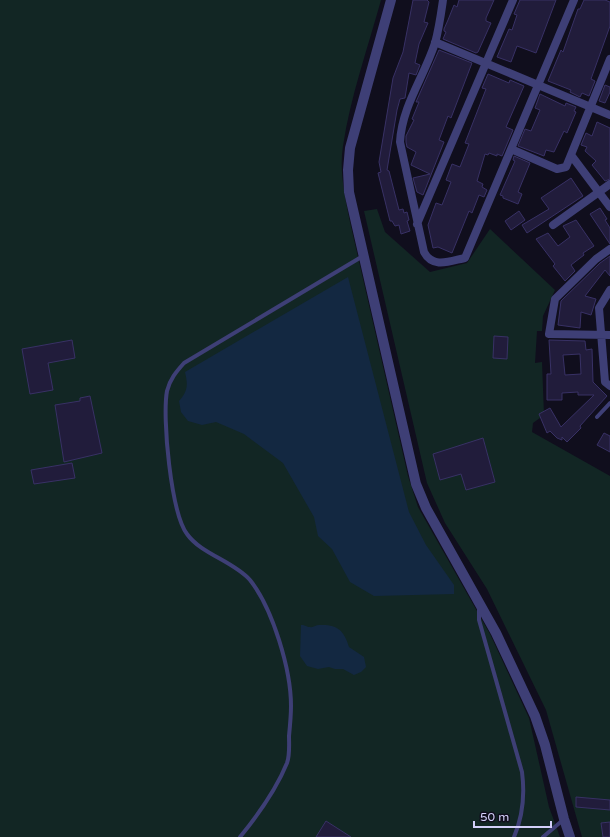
<svg xmlns="http://www.w3.org/2000/svg" width="610" height="837" font-family="'Varela Round',sans-serif">
	<style>
		.green { fill: #122624 }
		.water { fill: #132841 }
		.building { fill: #211c3b; stroke: #383165; fill-rule: evenodd }
		.lines { fill: none; stroke-linecap: round; stroke-linejoin: round }
		.service { stroke: #3e3f76; stroke-width: 4 }
		.minor { stroke: #3e3f76; stroke-width: 8 }
		.tertiary { stroke: #3e3f76; stroke-width: 10 }
	</style>
	<rect width="100%" height="100%" fill="#100e1d"/>
	<path class="green" d="M0,0H381C368,47 350,98 343,146C339,171 345,197 350,222L408,476L418,507L490,634L529,718L549,807L560,837H0Z
		M377,209L385,232L430,272L467,263L490,229L555,290L543,316L542,331H537L535,363L542,362L544,415L533,423L532,432L610,476V837H582L546,710L487,589L445,523L427,483L364,211Z"/>
	<path class="water" d="M348,277L409,512L426,545L454,585V594L374,596L350,582L332,549L318,536L314,517L283,463L244,434L216,422L202,425L188,421L181,412L179,401C188,391 188,385 185,372Z
		M301,625C306,625 306,627 310,627C313,628 316,625 319,625C337,624 344,630 349,647L364,657L366,667L361,672L354,675L343,669H335L329,667L318,669L307,666L300,656Z"/>
	<path class="building" d="M413,0H427L429,2L424,22L428,23L419,44L415,63L420,65L416,75L409,73L405,98L400,99L397,110L387,170L389,171L399,210L403,209L404,213L407,212L409,220L407,221L410,231L401,234L399,225L395,226L392,221H390L378,173L381,172L379,162L393,78L403,52Z
		M459,0H494L486,18V21L491,23L478,52L476,53L443,39L446,32L444,31V29L448,20L454,5L457,7Z
		M520,0H556L536,53L517,46L511,62L497,57L509,29L512,30L517,15L514,14Z
		M584,0H605L610,2V26L591,79L595,81L589,96L582,93L580,97L570,92L571,90L548,81L561,50L563,52L578,9H580Z
		M439,50L472,63L451,118L448,116L439,140L444,142L423,195L417,192L413,178L430,174L411,165L416,152L407,147L406,142V136L414,120L412,119L419,102H416Z
		M488,74L509,83L510,80L524,86L506,127L513,130L502,156L497,154V156L489,153L488,155L485,154L477,181L483,184L482,187L487,190L484,197L479,195L472,213L469,211L452,253L438,247L433,248L428,225L436,203L442,205L451,182L446,180L452,164L460,167L469,144L465,143L486,89L482,88Z
		M605,85L610,87V92L605,103L599,101Z
		M540,94L565,106L566,103L576,107L574,111L576,112L567,133L564,131L554,152L546,150L544,156L518,146L525,129L531,131L540,110L535,108Z
		M597,122L610,128V179L605,181L592,165L596,161L585,151L587,147L581,145L586,133L592,136Z
		M514,156L530,163L518,192L522,194L518,204L503,198V196L500,195L515,161L513,160Z
		M571,178L583,196L527,233L522,225L549,209L541,198Z
		M600,208L607,219L605,220L610,228V244L590,214Z
		M519,211L525,220L511,230L505,221Z
		M576,220L594,246L583,253L584,255L571,265L575,271L565,281L553,266L555,264L536,239L548,233L558,246L570,237L563,226Z
		M610,256V276L605,270L585,296L596,299L591,315L581,312L580,328L558,325L561,301L600,263Z
		M494,336L508,337L507,359L493,358Z
		M72,340L75,358L48,363L53,390L30,394L22,349Z
		M549,340L585,341L586,350L592,349L593,382L607,396L580,426L581,428L567,442L562,437V440L557,438L550,431L547,433L539,414L550,408L561,427L594,395H578V392L562,393V400H547V374H551ZM580,354L581,374L565,375L563,355Z
		M90,396L102,453L64,462L55,405L80,401V398Z
		M604,433L610,436V452L597,445Z
		M483,438L495,482L466,490L461,474L440,480L433,454Z
		M72,463L75,478L34,484L31,470Z
		M576,797L610,800V810L576,807Z
		M326,821L351,837H316Z
		M610,822V837H603L601,823Z"/>
	<g class="lines">
		<path class="service" d="M597,417L610,403
			M479,607V620L522,772C525,795 523,816 514,837
			M240,837C258,815 276,790 287,763C290,755 289,744 289,736C290,726 291,716 291,706C291,670 273,609 250,580C233,561 201,554 187,534C171,513 162,417 167,391C170,379 176,372 184,363L363,256
			M543,837L563,820"/>
		<path class="minor" d="M443,0C441,14 439,29 435,43C424,77 402,106 400,142L424,252C433,269 450,261 465,258L574,0
			M435,42L610,115
			M511,149L557,169L566,167L610,59
			M571,155L610,207
			M417,224L513,0
			M553,225L610,184
			M610,249L596,259L555,299L549,334L610,335
			M610,290L599,308L605,382L610,386"/>
		<path class="tertiary" d="M391,0L350,148L348,170L349,192L416,484L426,508L496,633L535,716L545,745L564,819L570,837"/>
	</g>
	<path d="M474 821v6h77v-6" fill="none" stroke="#d2cff9" stroke-width="2"/>
	<text x="480" y="821" font-size="12" fill="#d2cff9" stroke="#100e1d" stroke-width="3" paint-order="stroke">50 m</text>
</svg>
